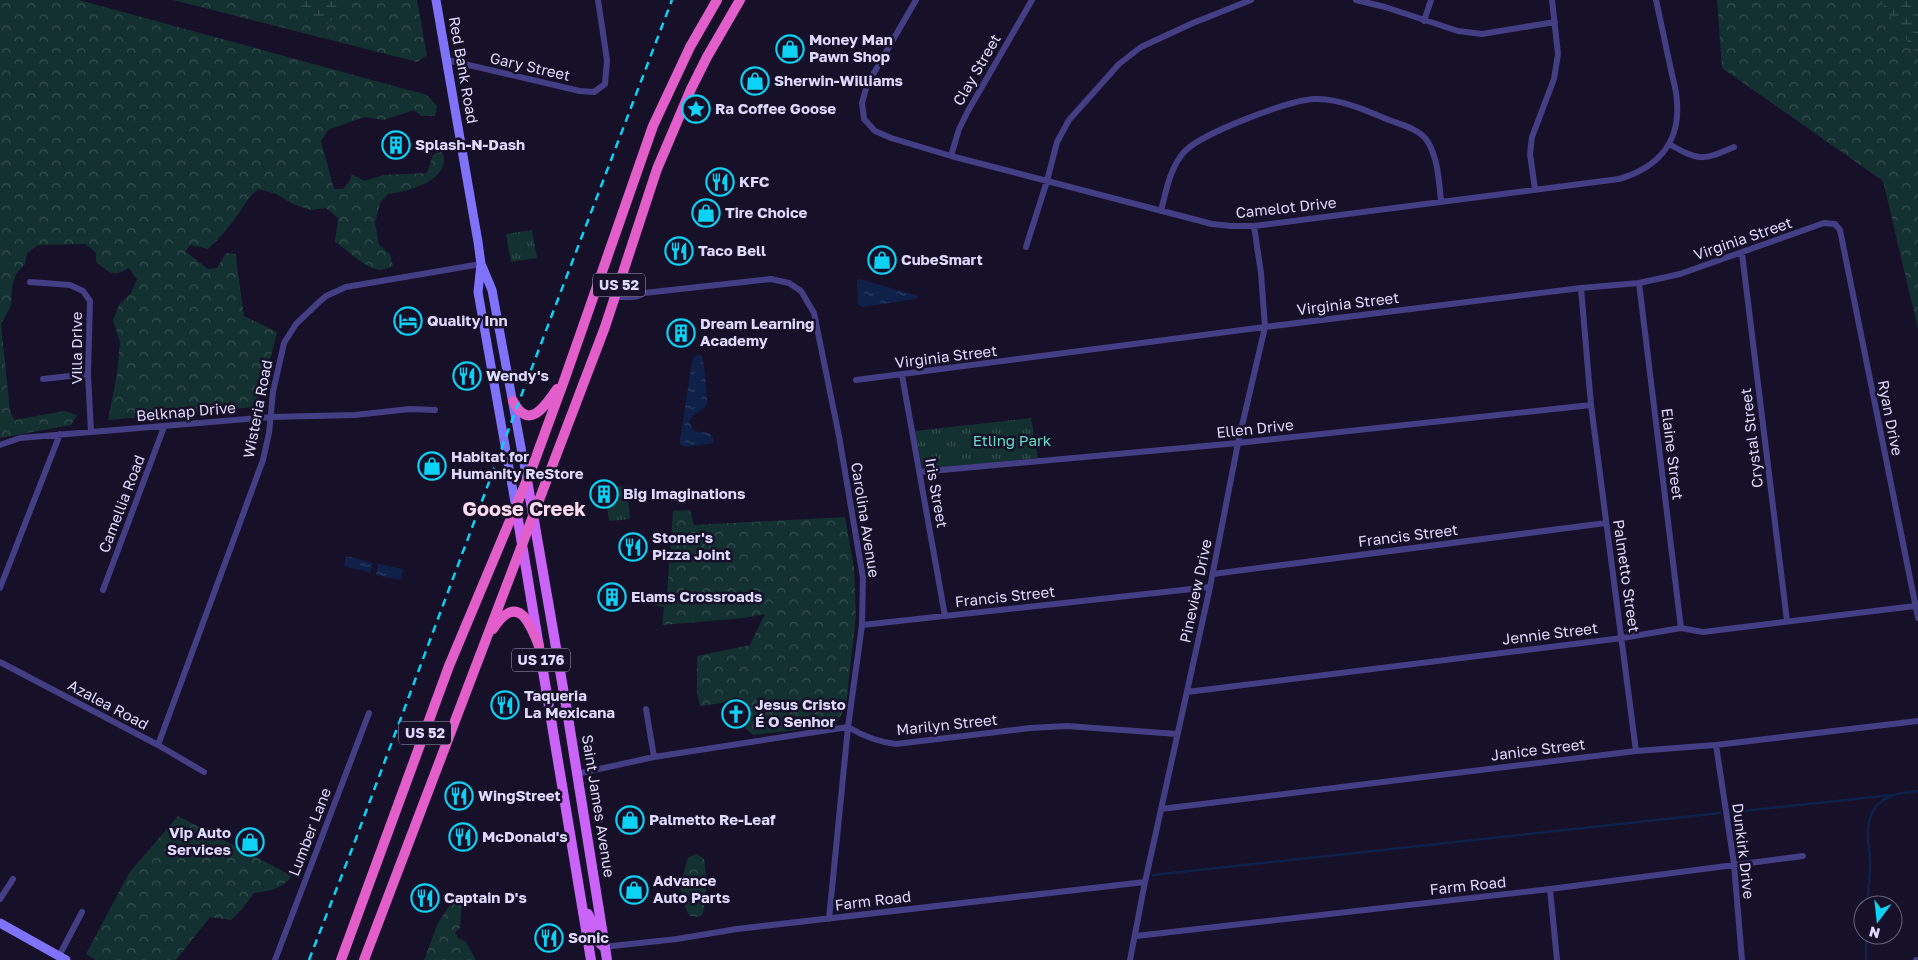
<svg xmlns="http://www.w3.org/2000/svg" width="1918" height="960" font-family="'Golos Text',sans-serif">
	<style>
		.forest { fill: url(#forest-crowns) }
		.wetland { fill: url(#wetland-marsh) }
		.park { fill: url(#park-tufts) }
		.pitch { fill: #143131 }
		.water { fill: url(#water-ripples) }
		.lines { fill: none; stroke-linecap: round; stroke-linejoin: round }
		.stream { stroke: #0f2149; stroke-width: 2.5 }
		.minor { stroke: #443e85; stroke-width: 6 }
		.secondary { stroke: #7e73fa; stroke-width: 9 }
		.primary { stroke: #ca64f9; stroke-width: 10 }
		.trunk { stroke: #e25ecb; stroke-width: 10 }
		.rail { stroke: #0cd2f6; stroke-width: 2.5; stroke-dasharray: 8 6; stroke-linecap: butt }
		.labels { text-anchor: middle; stroke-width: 5; stroke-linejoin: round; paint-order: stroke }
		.shield { fill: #161128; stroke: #a39dbe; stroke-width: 1 }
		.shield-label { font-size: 14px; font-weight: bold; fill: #dfd9fe }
		.poi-label { font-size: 15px; font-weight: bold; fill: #dfd9fe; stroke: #161128; text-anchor: start }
		.street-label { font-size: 15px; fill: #dfd9fe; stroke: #161128 }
		.park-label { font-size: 15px; fill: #66dcc5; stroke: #161128 }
		.district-label { font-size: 20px; font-weight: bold; fill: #fedbef; stroke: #161128 }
	</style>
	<defs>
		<pattern id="forest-crowns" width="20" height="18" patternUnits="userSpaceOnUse" patternTransform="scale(1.25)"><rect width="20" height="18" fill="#143131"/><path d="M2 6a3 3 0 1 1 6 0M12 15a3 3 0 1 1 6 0" fill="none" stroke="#364e50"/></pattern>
		<pattern id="wetland-marsh" width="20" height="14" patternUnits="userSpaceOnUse" patternTransform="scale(1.25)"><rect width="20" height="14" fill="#143131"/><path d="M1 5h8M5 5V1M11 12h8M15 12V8" fill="none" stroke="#364e50"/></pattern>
		<pattern id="park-tufts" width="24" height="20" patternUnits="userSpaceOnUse" patternTransform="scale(1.25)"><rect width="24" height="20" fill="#143131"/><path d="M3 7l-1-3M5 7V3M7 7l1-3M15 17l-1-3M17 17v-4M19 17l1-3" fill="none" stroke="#364e50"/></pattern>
		<pattern id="water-ripples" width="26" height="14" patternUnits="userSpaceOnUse" patternTransform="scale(1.25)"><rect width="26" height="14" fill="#0f2149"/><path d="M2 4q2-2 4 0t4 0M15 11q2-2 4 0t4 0" fill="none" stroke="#324164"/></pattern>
	</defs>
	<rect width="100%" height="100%" fill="#161128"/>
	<path class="forest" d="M0,0H79L427,95L437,106L435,116H421L414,110L384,120L364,117L328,130L321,141L334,189H343L349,182L352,174L364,181L384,175L427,173L433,155L441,150C442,153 445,158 444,161C442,183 406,192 388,194L380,203L375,223L379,245L390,254L393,266C390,267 384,270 381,270C366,270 348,250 335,242L338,218L326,208L311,210L293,204L276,194L259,189C249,196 246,202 239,213C230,226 220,238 208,249L191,245L185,251L208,269L217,268L226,253L236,254L237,266L244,316L277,332L263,388L255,407L108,420L117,374L120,342L113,320L119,305L131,293L137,279L129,268C113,278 110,273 96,262V253L86,244L38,245L27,253L25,264L16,274L12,288L11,306L1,324L10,411L15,420L64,411L77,415L71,425L0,438Z
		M173,0H417L427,55L417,62Z
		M1717,0H1918V329L1883,181L1722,68Z
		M690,510L694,525L845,517L854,568L856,615L846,705L836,725L753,735L745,728L743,699L735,697L722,703L700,706L697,691V656L750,645L765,614L744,618L662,625L664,607L642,603L667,594L673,511Z
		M178,816L292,876C282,889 270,891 254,893L243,908L231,920L210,917L176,960H96L86,954L129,873Z
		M697,854L704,859C707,875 707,898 703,914L699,917L690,916C685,910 684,903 685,895L681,892L679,882L682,879L688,857Z
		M456,895L462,902L460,928L455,932L458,938L466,942L476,960H424L438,923Z"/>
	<path class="wetland" d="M293,0H345L340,13L327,24L323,23L318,26L300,16Z
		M1879,0H1918V56Z"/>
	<path class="park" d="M532,230L537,258L511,262L506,234Z
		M1031,418L1038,458L925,469L922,467L915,431Z
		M627,486L630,519L609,521L607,507L614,501L613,487Z"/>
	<path class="pitch" d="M984,428L986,456L972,457L970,429Z"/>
	<path class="water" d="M860,279L863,280L918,296L916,299L862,307L858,304L857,280Z
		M699,355L702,356C704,363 709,402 706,406C700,414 693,411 689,422L694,431C705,434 712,429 714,443L685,447L680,444V440L692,362L694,357Z
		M346,556L373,563L370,573L344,566Z
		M378,564L403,569L401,580L376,575Z"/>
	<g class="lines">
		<path class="stream" d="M1732,812L1893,795
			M1153,875L1720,813
			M1868,905C1867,892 1870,880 1870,867C1871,856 1868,846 1868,836C1867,802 1888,793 1918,791
			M1866,935V959"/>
		<path class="minor" d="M916,0L867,85L862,103L864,119L875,131L891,138L951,156L1212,224L1231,226H1254L1619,179C1656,168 1680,144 1677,103C1677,90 1672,77 1670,65C1665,43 1661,22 1656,0
			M1356,0L1385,7L1458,31L1482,34L1555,22
			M1424,21L1431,0
			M447,60L580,91L594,92L605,84L607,60L598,0
			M1669,144C1699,161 1702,161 1734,147
			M951,156L959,129L968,111L1032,0
			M1535,189L1530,154L1532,137L1554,79L1558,54L1552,0
			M1161,211C1166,191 1170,167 1185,151C1203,133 1289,100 1315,99C1338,98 1368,111 1389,120C1402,125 1420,129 1428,142C1438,159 1439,181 1441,201
			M1026,247L1047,181L1057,142L1069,120L1119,64L1141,47L1193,23L1251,0
			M1742,253L1787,621
			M622,276L628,282L644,293
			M30,282L70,285L83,291L90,301L88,374L91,432
			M1639,283L1681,628
			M1581,288L1591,405L1636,751
			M596,290C610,295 631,302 644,293L771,279L789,283L801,291L814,313L839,436L863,578L862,625L848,727L829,919
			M902,375L945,616
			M43,379L88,374
			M856,380L1265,327L1581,288L1639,283L1680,274L1824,223L1835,224L1840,230L1918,618
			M0,445L20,438L271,417L355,415L410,409L435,410
			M920,472L1238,443L1591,405
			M1213,574L1606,523
			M0,588L60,434
			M103,590L164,427
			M862,625L1210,587
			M0,662L158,745L204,772
			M1187,692L1622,638L1681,628L1703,632L1915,606
			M646,709L654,757
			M158,745L263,460L269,433L273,392L284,343L296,324L317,304L326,296L346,287L481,264
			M1716,745L1734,864L1742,960
			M576,774L654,757L848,727C863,736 878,742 896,744L1030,728L1067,726L1177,734
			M1161,809L1636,751L1716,745L1918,721
			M1550,889L1557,960
			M0,899L13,879
			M1136,936L1550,889L1803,856
			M605,948L612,946L677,939L737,929L1145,882
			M59,956L82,912
			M275,960L369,713
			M1130,960L1145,882L1210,587L1238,443L1265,327L1261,273L1254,226
			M1916,960H1918"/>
		<path class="secondary" d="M436,0L478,242L481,264L478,292L516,508
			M482,266L492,290L527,480
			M0,923L66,960"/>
		<path class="primary" d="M527,480L567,711L607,960
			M516,508L591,960
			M583,913L588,914C596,927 592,938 605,948"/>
		<path class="trunk" d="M513,401C529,432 545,406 557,389
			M493,629C517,593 529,620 539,646
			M341,960L449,666L532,468L565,378L653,126L690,47L717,0
			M364,960L605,327L657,169L691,89L707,57L740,0"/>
		<path class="rail" d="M309,960L352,849L523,391L672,0"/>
	</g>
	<defs>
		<g id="shop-ring" transform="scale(1.4375)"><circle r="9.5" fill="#161128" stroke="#0cd2f6" stroke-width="1.5"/><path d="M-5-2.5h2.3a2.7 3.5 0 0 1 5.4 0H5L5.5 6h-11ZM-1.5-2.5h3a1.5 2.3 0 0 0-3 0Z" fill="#0cd2f6"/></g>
		<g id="sight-ring" transform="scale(1.4375)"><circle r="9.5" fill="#161128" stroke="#0cd2f6" stroke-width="1.5"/><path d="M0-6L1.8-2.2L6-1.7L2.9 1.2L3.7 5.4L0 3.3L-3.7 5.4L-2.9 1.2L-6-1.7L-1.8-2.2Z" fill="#0cd2f6"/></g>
		<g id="building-ring" transform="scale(1.4375)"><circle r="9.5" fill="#161128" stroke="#0cd2f6" stroke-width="1.5"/><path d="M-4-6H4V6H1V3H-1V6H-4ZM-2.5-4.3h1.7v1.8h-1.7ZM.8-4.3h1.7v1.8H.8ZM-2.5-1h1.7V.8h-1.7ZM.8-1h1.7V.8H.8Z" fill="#0cd2f6"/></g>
		<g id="restaurant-ring" transform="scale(1.4375)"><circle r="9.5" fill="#161128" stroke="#0cd2f6" stroke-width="1.5"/><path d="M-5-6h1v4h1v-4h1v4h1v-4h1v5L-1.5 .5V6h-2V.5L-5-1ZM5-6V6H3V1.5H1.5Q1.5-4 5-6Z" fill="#0cd2f6"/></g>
		<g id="hotel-ring" transform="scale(1.4375)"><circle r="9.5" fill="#161128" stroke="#0cd2f6" stroke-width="1.5"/><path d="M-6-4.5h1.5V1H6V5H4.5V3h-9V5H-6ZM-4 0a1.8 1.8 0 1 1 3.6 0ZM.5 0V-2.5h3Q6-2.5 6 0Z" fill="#0cd2f6"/></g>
		<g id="church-ring" transform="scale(1.4375)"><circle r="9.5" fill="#161128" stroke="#0cd2f6" stroke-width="1.5"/><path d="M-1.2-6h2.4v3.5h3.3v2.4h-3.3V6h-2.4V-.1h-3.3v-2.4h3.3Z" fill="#0cd2f6"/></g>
	</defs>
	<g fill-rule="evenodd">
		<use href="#shop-ring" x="790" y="49"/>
		<use href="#shop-ring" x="755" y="81"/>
		<use href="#sight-ring" x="696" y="109"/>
		<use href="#building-ring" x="396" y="145"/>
		<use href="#restaurant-ring" x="720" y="182"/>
		<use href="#shop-ring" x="706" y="213"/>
		<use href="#restaurant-ring" x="679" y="251"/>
		<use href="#shop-ring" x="882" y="260"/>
		<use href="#hotel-ring" x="408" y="321"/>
		<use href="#building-ring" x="681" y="333"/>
		<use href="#restaurant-ring" x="467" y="376"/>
		<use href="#shop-ring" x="432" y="466"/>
		<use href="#building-ring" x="604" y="494"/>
		<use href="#restaurant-ring" x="633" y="547"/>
		<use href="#building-ring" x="612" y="597"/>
		<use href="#restaurant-ring" x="505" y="705"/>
		<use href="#church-ring" x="736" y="714"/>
		<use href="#restaurant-ring" x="459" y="796"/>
		<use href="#shop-ring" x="630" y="820"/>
		<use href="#restaurant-ring" x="463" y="837"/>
		<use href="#shop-ring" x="250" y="842"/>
		<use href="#shop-ring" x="634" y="890"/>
		<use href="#restaurant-ring" x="425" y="898"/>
		<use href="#restaurant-ring" x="549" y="938"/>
	</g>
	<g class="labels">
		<g class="shield">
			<rect x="593" y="273.5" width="52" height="23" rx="4"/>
			<rect x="512" y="648.5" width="58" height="23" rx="4"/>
			<rect x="399" y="721.5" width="52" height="23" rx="4"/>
		</g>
		<g class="shield-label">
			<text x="619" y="290">US 52</text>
			<text x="541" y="665">US 176</text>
			<text x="425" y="738">US 52</text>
		</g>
		<g class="poi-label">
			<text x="809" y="45">Money Man<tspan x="809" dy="17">Pawn Shop</tspan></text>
			<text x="774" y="86">Sherwin-Williams</text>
			<text x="715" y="114">Ra Coffee Goose</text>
			<text x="415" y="150">Splash-N-Dash</text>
			<text x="739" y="187">KFC</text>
			<text x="725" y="218">Tire Choice</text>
			<text x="698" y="256">Taco Bell</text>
			<text x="901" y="265">CubeSmart</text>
			<text x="427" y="326">Quality Inn</text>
			<text x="700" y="329">Dream Learning<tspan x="700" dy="17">Academy</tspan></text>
			<text x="486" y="381">Wendy's</text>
			<text x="451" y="462">Habitat for<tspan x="451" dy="17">Humanity ReStore</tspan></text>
			<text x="623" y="499">Big Imaginations</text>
			<text x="652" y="543">Stoner's<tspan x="652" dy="17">Pizza Joint</tspan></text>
			<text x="631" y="602">Elams Crossroads</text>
			<text x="524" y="701">Taqueria<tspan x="524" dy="17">La Mexicana</tspan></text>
			<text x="755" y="710">Jesus Cristo<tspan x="755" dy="17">É O Senhor</tspan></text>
			<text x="478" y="801">WingStreet</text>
			<text x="649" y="825">Palmetto Re-Leaf</text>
			<text x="231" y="838" text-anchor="end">Vip Auto<tspan x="231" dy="17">Services</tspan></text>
			<text x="482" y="842">McDonald's</text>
			<text x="653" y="886">Advance<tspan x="653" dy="17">Auto Parts</tspan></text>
			<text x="444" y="903">Captain D's</text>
			<text x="568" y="943">Sonic</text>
		</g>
		<g class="street-label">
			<text transform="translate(530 67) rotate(13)" y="5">Gary Street</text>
			<text transform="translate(463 70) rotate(80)" y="5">Red Bank Road</text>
			<text transform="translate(977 70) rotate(-60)" y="5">Clay Street</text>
			<text transform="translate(1286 208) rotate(-6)" y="5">Camelot Drive</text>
			<text transform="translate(1743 239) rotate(-19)" y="5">Virginia Street</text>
			<text transform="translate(1348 304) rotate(-7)" y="5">Virginia Street</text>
			<text transform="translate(77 348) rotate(-90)" y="5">Villa Drive</text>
			<text transform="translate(946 357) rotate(-7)" y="5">Virginia Street</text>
			<text transform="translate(258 409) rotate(-79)" y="5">Wisteria Road</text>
			<text transform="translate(186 412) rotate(-5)" y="5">Belknap Drive</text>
			<text transform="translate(1890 418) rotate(79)" y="5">Ryan Drive</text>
			<text transform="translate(1255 429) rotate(-6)" y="5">Ellen Drive</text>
			<text transform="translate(1752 438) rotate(-97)" y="5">Crystal Street</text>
			<text transform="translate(1672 454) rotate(83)" y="5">Elaine Street</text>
			<text transform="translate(936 493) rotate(80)" y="5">Iris Street</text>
			<text transform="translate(122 504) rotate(-69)" y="5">Camellia Road</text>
			<text transform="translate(865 520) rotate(81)" y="5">Carolina Avenue</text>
			<text transform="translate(1408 536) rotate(-7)" y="5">Francis Street</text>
			<text transform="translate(1626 576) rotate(82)" y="5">Palmetto Street</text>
			<text transform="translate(1196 591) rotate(-78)" y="5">Pineview Drive</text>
			<text transform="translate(1005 597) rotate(-6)" y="5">Francis Street</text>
			<text transform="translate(1550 634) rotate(-7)" y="5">Jennie Street</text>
			<text transform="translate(108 705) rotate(28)" y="5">Azalea Road</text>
			<text transform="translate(947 725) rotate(-6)" y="5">Marilyn Street</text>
			<text transform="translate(1538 750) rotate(-7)" y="5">Janice Street</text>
			<text transform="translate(598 806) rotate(81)" y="5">Saint James Avenue</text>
			<text transform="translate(310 832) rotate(-69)" y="5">Lumber Lane</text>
			<text transform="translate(1743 851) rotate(83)" y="5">Dunkirk Drive</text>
			<text transform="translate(1468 886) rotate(-6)" y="5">Farm Road</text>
			<text transform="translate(873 901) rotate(-7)" y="5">Farm Road</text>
		</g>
		<g class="park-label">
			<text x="1012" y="446">Etling Park</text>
		</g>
		<g class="district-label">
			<text x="524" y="516">Goose Creek</text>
		</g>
	</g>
	<g transform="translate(1878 920) rotate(195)"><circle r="24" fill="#161128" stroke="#66617e"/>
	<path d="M0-4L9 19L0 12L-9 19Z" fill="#0cd2f6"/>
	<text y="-8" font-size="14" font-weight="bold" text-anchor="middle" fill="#dfd9fe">N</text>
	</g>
</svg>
